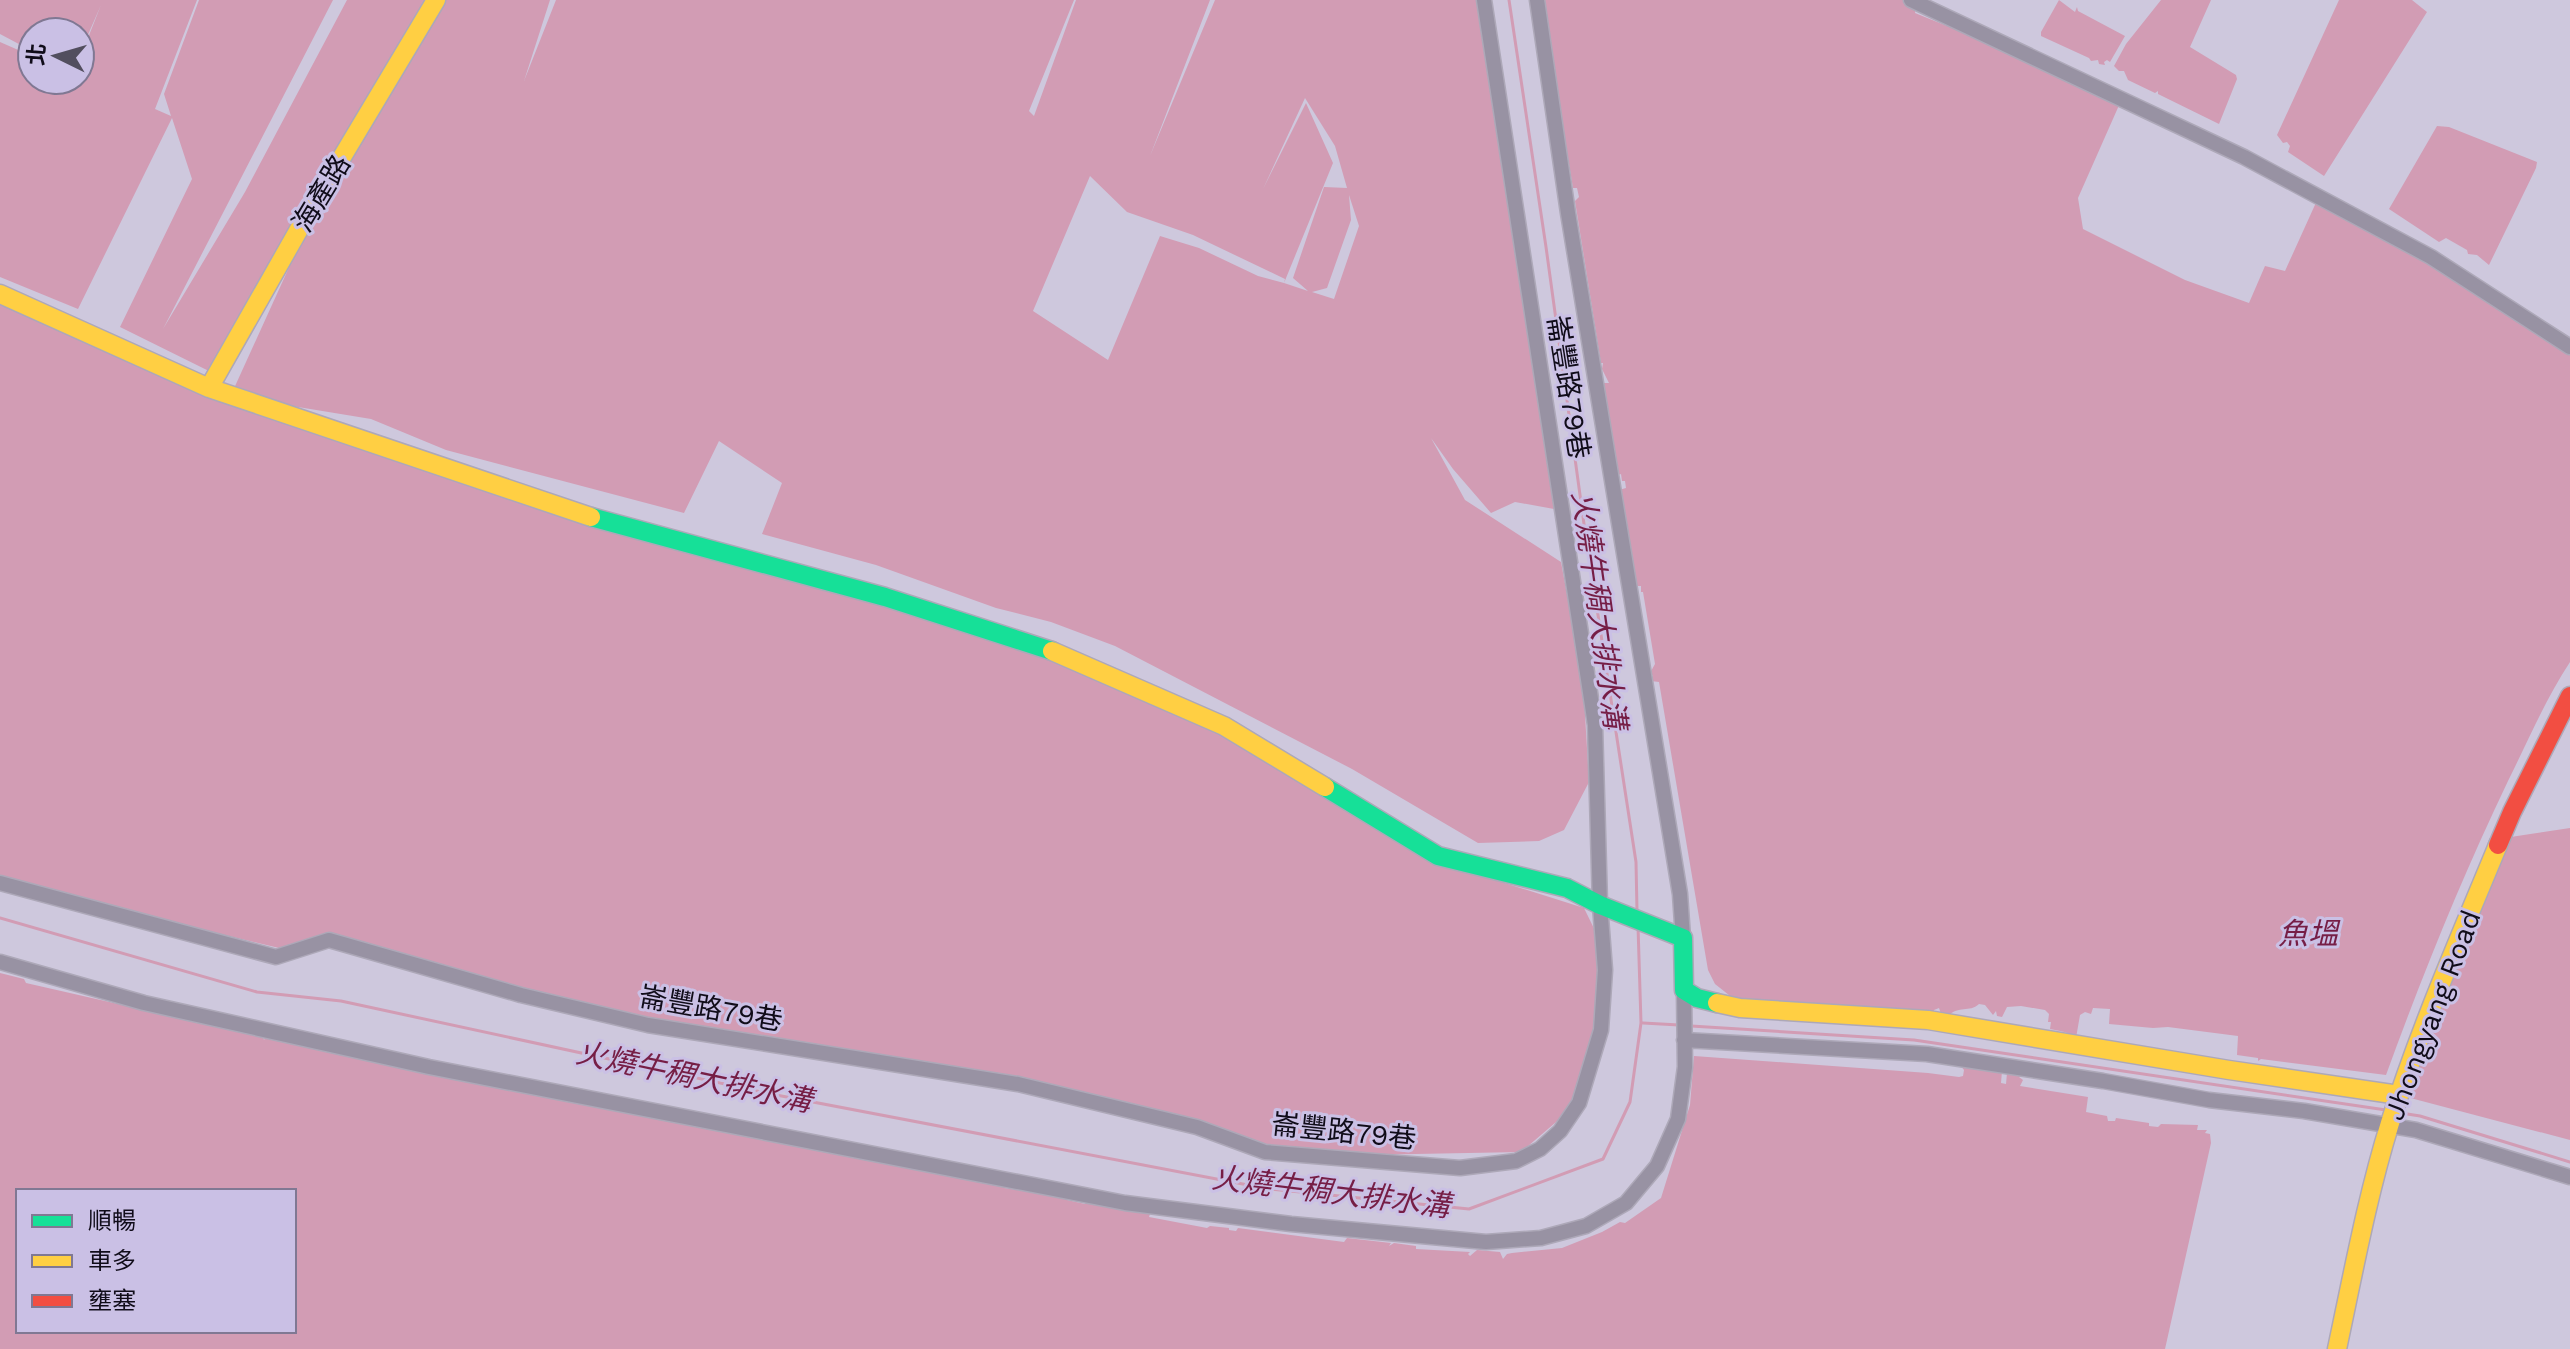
<svg xmlns="http://www.w3.org/2000/svg" width="2570" height="1349" font-family="'Work Sans','Noto Sans TC',sans-serif">
	<style>
		.water { fill: #d29cb4; fill-rule: evenodd }
		.lines { fill: none; stroke-linecap: round; stroke-linejoin: round }
		.stream { stroke: #d29cb4; stroke-width: 3 }
		.street-casing { stroke: #ada8b8; stroke-width: 17 }
		.fast-casing { stroke: #ada8b8; stroke-width: 21 }
		.slow-casing { stroke: #ada8b8; stroke-width: 21 }
		.jam-casing { stroke: #ada8b8; stroke-width: 21 }
		.street { stroke: #9892a3; stroke-width: 14 }
		.fast { stroke: #16e098; stroke-width: 18 }
		.slow { stroke: #ffcf43; stroke-width: 18 }
		.jam { stroke: #f24e42; stroke-width: 18 }
		.labels { text-anchor: middle; stroke-width: 6; stroke-linejoin: round; paint-order: stroke }
		.street-label { font-size: 28px; fill: #100c19; stroke: #cac0e5 }
		.water-label { font-size: 30px; font-style: italic; fill: #761e46; stroke: #cac0e5 }
	</style>
	<rect width="100%" height="100%" fill="#cec8dd"/>
	<path class="water" d="M0,0H197L155,109L171,116L164,94L199,0H333L163,329L245,192L347,0H550L524,81L556,0H1074L1029,111L1034,116L1076,0H1210L1150,156L1215,0H1476L1554,509L1515,502L1491,513L1453,469L1431,438L1465,500L1561,562L1570,611L1579,614L1589,782L1564,830L1539,841L1478,843L1352,769L1115,646L1051,622L996,608L876,565L762,534L782,483L719,441L684,513L446,450L371,419L238,397L577,512L828,582L1200,710L1470,872L1584,908L1604,949L1599,1049L1576,1105L1521,1152L1362,1155L1261,1147L1195,1120L667,1024L544,996L332,936L279,948L133,913L0,877V302L231,395L301,241L221,377L120,327L192,179L172,118L78,309L0,277V42L32,56V80H80V76L87,79L80,74V58L101,5L80,53V32H32V51L0,34ZM1305,98L1335,146L1347,188L1324,187L1293,278L1308,291L1284,283L1333,163L1306,103L1263,189ZM1090,176L1127,212L1193,235L1285,279L1284,283L1258,276L1199,248L1160,236L1108,360L1033,311ZM1349,195L1359,226L1334,299L1312,292L1327,288L1351,220Z
		M1542,0H1917L1915,13L1947,26L1949,24L1964,29L1963,33H1971L1970,36L1989,44L2124,94L2078,198L2083,229L2185,280L2249,303L2265,266L2285,271L2319,196L2570,341V662C2545,700 2528,741 2508,781C2462,877 2422,976 2386,1075L2261,1059L2258,1061V1058L2237,1055L2238,1036L2168,1027L2153,1028L2109,1024L2110,1009L2093,1008L2091,1014L2085,1012L2080,1015L2076,1038C2069,1032 2061,1031 2050,1029L2051,1022H2048L2049,1014L2045,1010L2021,1006L2007,1007L2002,1017L1997,1016L1996,1011L1993,1015L1985,1005L1979,1004C1969,1013 1959,1005 1948,1016L1941,1014L1939,1008L1934,1010L1933,1013L1734,999L1715,984L1708,970L1659,682L1651,681V677L1653,676L1650,673L1655,664L1643,592H1641V586H1634L1630,560L1633,559V555H1630L1619,490L1626,488L1625,481H1622L1621,474L1618,475L1602,383H1609L1602,369L1603,363H1601L1575,201L1579,197L1577,188H1573Z
		M2059,0L2075,12L2077,7L2078,11L2125,36L2110,62L2107,60L2104,62L2105,65L2099,64L2098,60L2091,61L2089,58L2041,36V32Z
		M2161,0H2211L2190,47L2236,75L2237,79L2219,124L2158,94V91L2155,93L2128,80L2124,71H2119L2114,66L2126,44Z
		M2339,0H2412L2427,12L2324,176L2288,152L2290,146L2287,142L2283,143L2277,135Z
		M2437,126L2449,127L2537,162L2536,168L2489,265L2477,255L2468,254L2467,250L2446,238L2439,242L2389,209Z
		M2570,828V1140L2399,1095L2504,838Z
		M0,973L24,979L26,983L263,1037L264,1040L266,1036L872,1161L876,1162L877,1158L967,1180L968,1177L1004,1184V1188L1065,1197L1067,1200L1085,1204L1088,1200L1150,1214L1149,1217L1207,1228L1210,1226L1229,1228V1230L1236,1231L1238,1228L1344,1242L1347,1238L1391,1243L1389,1246L1394,1243L1416,1246V1249L1470,1252L1468,1254L1470,1256L1477,1250L1500,1252L1503,1259L1507,1254L1512,1253L1562,1248L1602,1232L1620,1222L1625,1223L1661,1198L1690,1105L1694,1056L1928,1073L1959,1077L1963,1076L1964,1070L1961,1066L2002,1071L2001,1083L2006,1084L2007,1073L2024,1075L2019,1077L2023,1080L2020,1086L2088,1097L2086,1112L2107,1116L2108,1121H2115L2116,1118L2149,1123V1126L2158,1127L2161,1124L2198,1125L2197,1130H2207L2205,1133L2210,1134L2211,1143L2165,1349H0ZM18,1191H294V1331H18Z"/>
	<g class="lines">
		<path class="stream" d="M1509,0L1546,247L1584,524L1636,862L1637,911
			M0,918L257,992L341,1001L771,1094L1269,1189L1469,1209L1603,1159L1630,1102L1641,1023L1638,926
			M1643,1023L1679,1025
			M1691,1026L1914,1040L2386,1110
			M2401,1113L2420,1116L2570,1162"/>
		<g class="street-casing">
			<path id="street" d="M1537,0L1568,213L1680,894L1683,938
				M1911,0L2244,157L2431,257L2570,347
				M0,883L276,957L329,940L521,995L648,1025L1018,1084L1197,1127L1265,1152L1460,1168L1516,1161L1540,1149L1560,1131L1579,1103L1601,1030L1605,970L1600,905L1595,725L1484,0
				M0,962L144,1003L429,1067L1125,1203L1291,1224L1486,1242L1541,1238L1586,1226L1626,1203L1657,1166L1678,1119L1685,1067L1684,990
				M1684,1040L1927,1054L2103,1081L2209,1100L2304,1111L2416,1130L2570,1177"/>
		</g>
		<g class="fast-casing">
			<path id="fast" d="M591,517L885,597L1052,651
				M1325,787L1438,856L1567,888L1600,905L1683,938L1684,990L1697,998L1717,1003"/>
		</g>
		<g class="slow-casing">
			<path id="slow" d="M0,294L209,388L591,517
				M209,388L302,224L436,0
				M1052,651L1224,726L1325,787
				M1717,1003L1740,1008L1928,1020L2229,1070L2399,1095
				M2337,1349C2353,1274 2367,1197 2390,1123C2420,1028 2460,937 2498,845"/>
		</g>
		<g class="jam-casing">
			<path id="jam" d="M2498,845L2512,812L2570,696"/>
		</g>
		<use href="#street" class="street"/>
		<use href="#fast" class="fast"/>
		<use href="#slow" class="slow"/>
		<use href="#jam" class="jam"/>
	</g>
	<g class="labels">
		<g class="street-label">
			<text transform="translate(321 193) rotate(-59)" y="10">海產路</text>
			<text transform="translate(1569 387) rotate(81)" y="10">崙豐路79巷</text>
			<text transform="translate(711 1008) rotate(10)" y="10">崙豐路79巷</text>
			<text transform="translate(2432 1015) rotate(-69)" y="10">Jhongyang Road</text>
			<text transform="translate(1344 1131) rotate(6)" y="10">崙豐路79巷</text>
		</g>
		<g class="water-label">
			<text transform="translate(1599 610) rotate(82)" y="10">火燒牛稠大排水溝</text>
			<text x="2308" y="944">魚塭</text>
			<text transform="translate(694 1077) rotate(12)" y="10">火燒牛稠大排水溝</text>
			<text transform="translate(1331 1192) rotate(7)" y="10">火燒牛稠大排水溝</text>
		</g>
	</g>
	<rect x="16" y="1189" width="280" height="144" fill="#cac0e5" stroke="#807893" stroke-width="2"/>
	<rect x="32" y="1215" width="40" height="12" fill="#16e098" stroke="#807893" stroke-width="2"/>
	<text x="88" y="1229" font-size="24" fill="#100c19">順暢</text>
	<rect x="32" y="1255" width="40" height="12" fill="#ffcf43" stroke="#807893" stroke-width="2"/>
	<text x="88" y="1269" font-size="24" fill="#100c19">車多</text>
	<rect x="32" y="1295" width="40" height="12" fill="#f24e42" stroke="#807893" stroke-width="2"/>
	<text x="88" y="1309" font-size="24" fill="#100c19">壅塞</text>
	<g transform="translate(56 56) rotate(275)"><circle r="38" fill="#cac0e5" stroke="#807893" stroke-width="2"/>
	<path d="M0-6L14 30L0 20L-14 30Z" fill="#524e5e"/>
	<text y="-12" font-size="22" font-weight="bold" text-anchor="middle" fill="#100c19">北</text>
	</g>
</svg>
